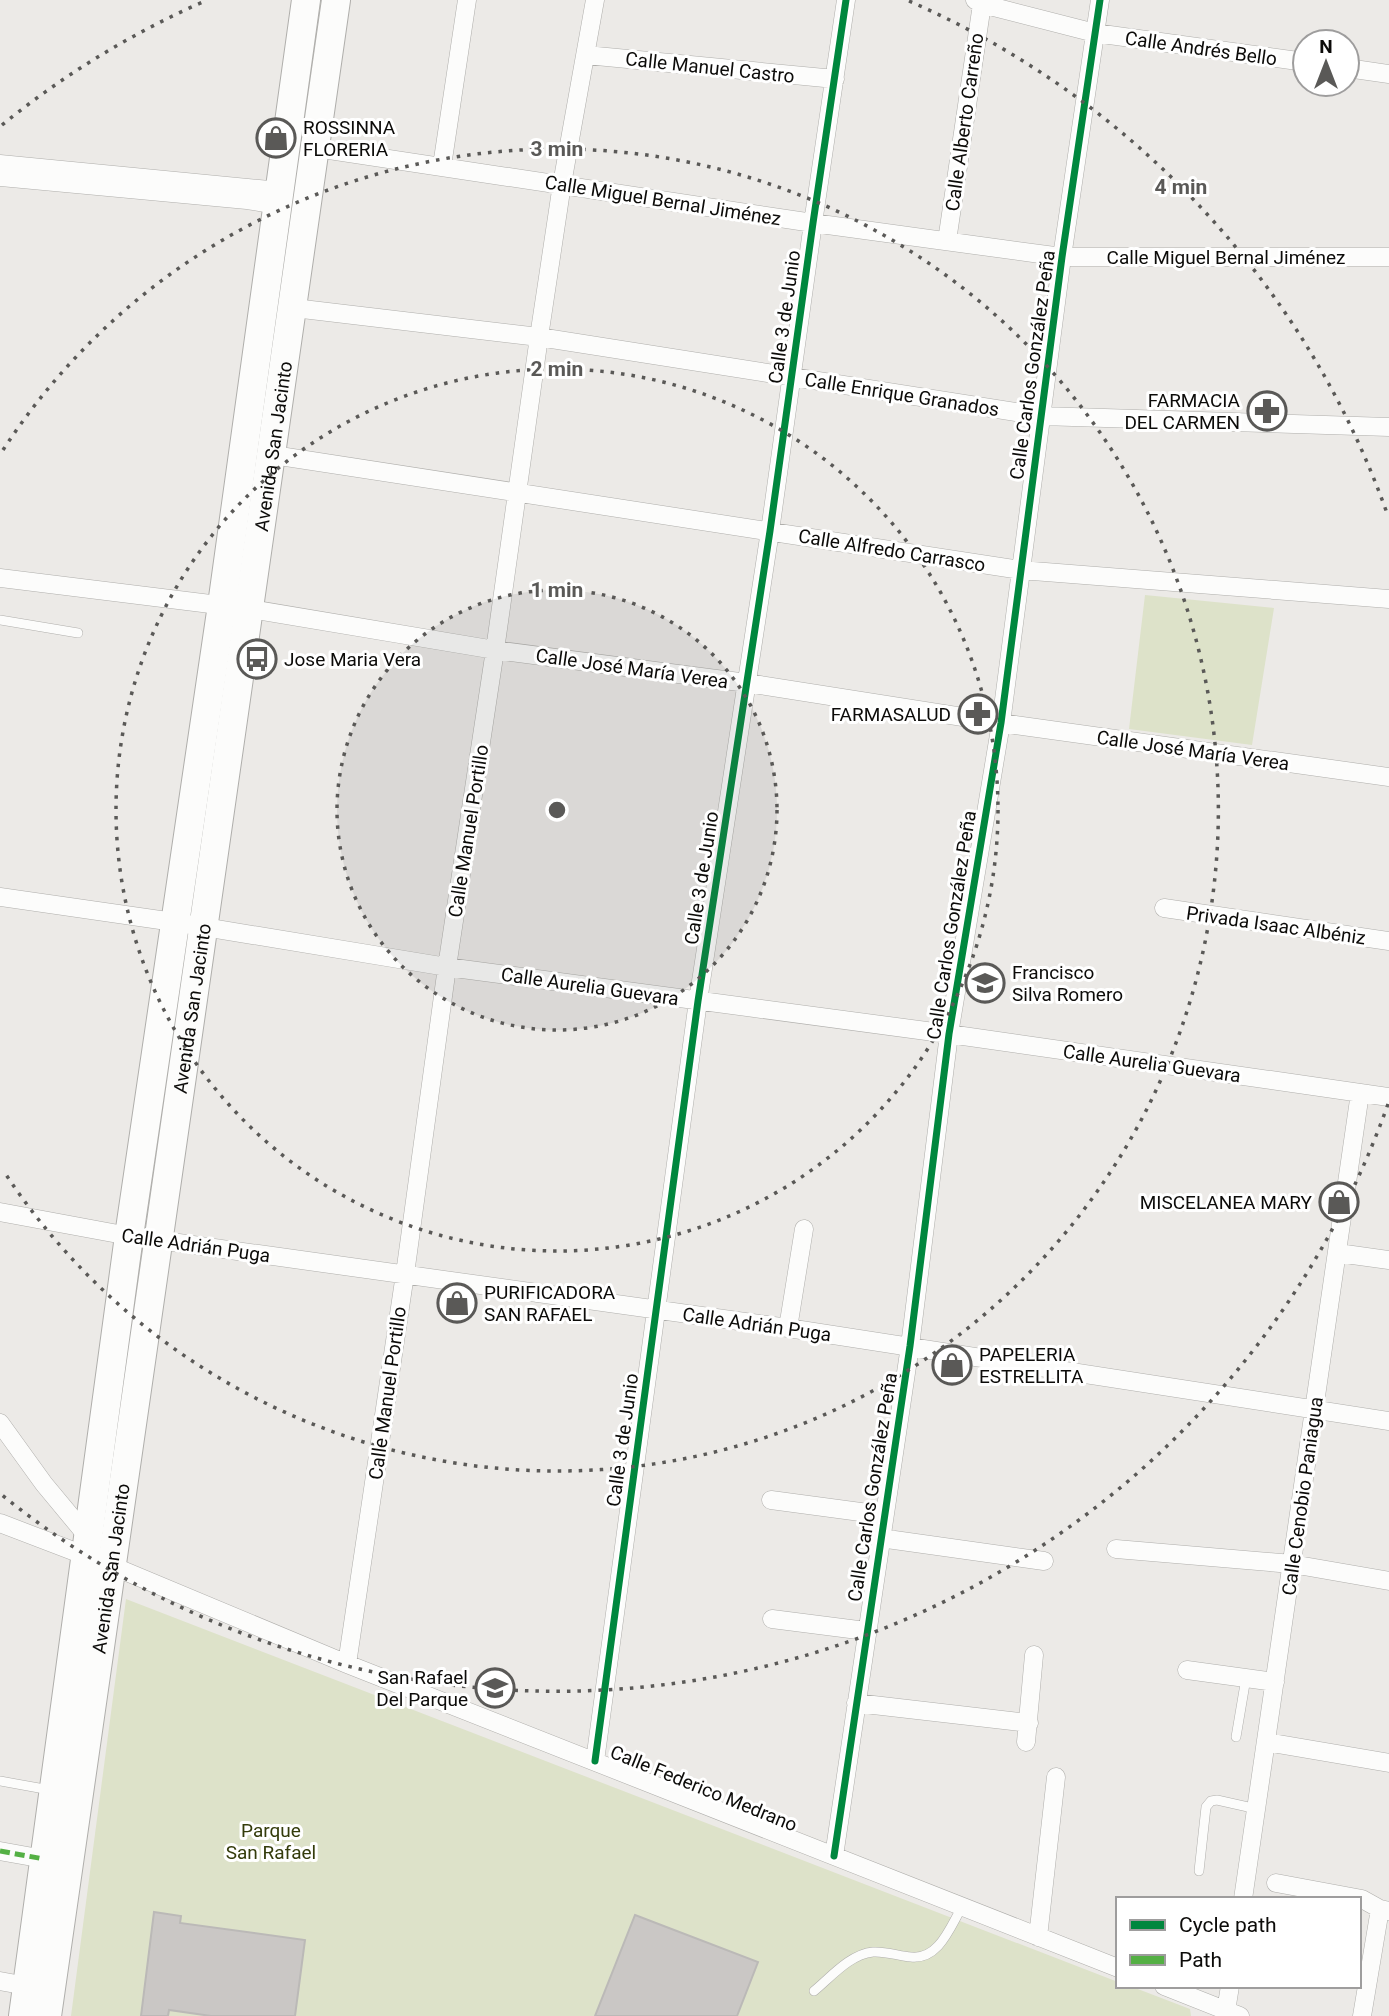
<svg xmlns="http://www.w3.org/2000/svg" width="1389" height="2016" font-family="Roboto,sans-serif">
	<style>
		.green { fill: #dde2c9 }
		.building { fill: #cac7c5; stroke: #bbb9b7; stroke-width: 2 }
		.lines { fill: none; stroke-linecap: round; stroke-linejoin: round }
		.service-casing { stroke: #afaeab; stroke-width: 10 }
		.minor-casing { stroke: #afaeab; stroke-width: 19 }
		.primary-casing { stroke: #afaeab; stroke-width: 30 }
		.service { stroke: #fcfcfb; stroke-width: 9 }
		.minor { stroke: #fcfcfb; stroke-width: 18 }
		.primary { stroke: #fcfcfb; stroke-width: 28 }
		.quiet { stroke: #54b044; stroke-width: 5; stroke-dasharray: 10 5; stroke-linecap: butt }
		.cycleway-casing { stroke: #fff; stroke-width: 11 }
		.cycleway { stroke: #00873e; stroke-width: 7 }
		.ring { fill: none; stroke: #5a5957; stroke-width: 3.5; stroke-dasharray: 3.5 7 }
		.labels { text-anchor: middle; stroke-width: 6; stroke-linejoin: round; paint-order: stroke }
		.street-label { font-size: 19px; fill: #0c0b09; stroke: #fff }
		.poi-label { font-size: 19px; fill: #0c0b09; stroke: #fff; text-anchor: start }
		.park-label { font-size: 19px; fill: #343c0b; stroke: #fff }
		.centre { fill: #5a5957; stroke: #fff; stroke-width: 3.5 }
		.ring-label { font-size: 21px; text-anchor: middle; font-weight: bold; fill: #5a5957; stroke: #fff; stroke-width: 6; stroke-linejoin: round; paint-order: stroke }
	</style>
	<rect width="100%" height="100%" fill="#eceae7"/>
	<path class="green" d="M1145,595L1274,608L1252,745L1129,729Z
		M126,1599L1118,1982V1986H1130L1190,2009L1191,2016H71Z"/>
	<path class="building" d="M154,1912L181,1916L180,1923L305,1940L295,2016H211L169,2010L168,2016H141Z
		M635,1915L758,1962L737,2016H595Z"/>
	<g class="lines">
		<g class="service-casing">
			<path id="service" d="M0,620L78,633
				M1236,1737L1246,1678
				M0,1781L50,1790
				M1199,1871L1206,1807L1211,1801L1217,1800L1257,1809
				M814,1991C830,1978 850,1954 873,1952C885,1951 899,1956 911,1957C939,1960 950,1927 962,1907"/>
		</g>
		<g class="minor-casing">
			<path id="minor" d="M975,0L982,4L1095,33L1305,62
				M586,55L835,79
				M1347,68L1389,74
				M316,148L813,223L1062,257H1389
				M0,164L280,191
				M442,166L467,0
				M0,177L247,200L278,205
				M947,241L982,4
				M294,308L539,337L1041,416L1389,427
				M273,455L1020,570L1389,599
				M0,578L251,609L495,650L747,683L1001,723L1389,777
				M0,897L174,922L447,967L949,1034L1389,1097
				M1164,908L1389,941
				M0,1212L129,1236L788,1328L1389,1421
				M1338,1253L1389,1260
				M788,1328L804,1229
				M0,1423L44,1484L88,1537L93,1538
				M771,1500L883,1515
				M0,1523L110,1565L347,1664L1118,1968
				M880,1538L1044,1561
				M1116,1549L1292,1564L1389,1581
				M772,1619L866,1631
				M347,1664L405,1274L447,967L495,650L539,337L562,184L595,0
				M1187,1670L1275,1682
				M856,1703L1029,1723
				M1026,1742L1034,1655
				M1267,1742L1389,1763
				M595,1761L698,1001L770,531L813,223L846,0
				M0,1851L44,1859
				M834,1856L910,1346L949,1034L1001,723L1062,257L1100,0
				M1276,1883L1362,1899L1380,1909L1389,1911
				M1243,1899L1360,1093
				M1038,1937L1056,1777
				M0,1981L27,1986
				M1164,1986L1240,2016
				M1226,2011L1230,1986
				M1362,2016L1380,1909"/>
		</g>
		<g class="primary-casing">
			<g id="primary">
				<path d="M23,2016L129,1236L222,605L306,0"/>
				<path id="s1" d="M47,2016C141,1344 243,672 336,0"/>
			</g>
		</g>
		<use href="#service" class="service"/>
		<use href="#minor" class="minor"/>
		<use href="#primary" class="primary"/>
		<path class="quiet" d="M0,1851L44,1859"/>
		<g class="cycleway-casing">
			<path id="cycleway" d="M595,1761L698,1001L770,531L813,223L846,0
				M834,1856L910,1346L949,1034L1001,723L1062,257L1100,0"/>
		</g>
		<use href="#cycleway" class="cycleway"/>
	</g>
	<circle cx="557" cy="810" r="220" fill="#5a5957" fill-opacity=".12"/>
	<g class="ring">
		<circle cx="557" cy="810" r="220"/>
		<circle cx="557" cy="810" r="441"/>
		<path d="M3 450A661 661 0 1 1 3 1170"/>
		<path d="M1388 1104A882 882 0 0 1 2 1495M2 125A882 882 0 0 1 205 1M909 1A882 882 0 0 1 1388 516"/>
	</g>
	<defs>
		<g id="shop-ring" transform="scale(2.0125)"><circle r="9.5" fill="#fff" stroke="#5a5957" stroke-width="1.5"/><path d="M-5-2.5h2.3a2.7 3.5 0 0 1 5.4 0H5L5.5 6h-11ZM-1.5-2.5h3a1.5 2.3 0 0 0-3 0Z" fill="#5a5957"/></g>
		<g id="pharmacy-ring" transform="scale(2.0125)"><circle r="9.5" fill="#fff" stroke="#5a5957" stroke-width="1.5"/><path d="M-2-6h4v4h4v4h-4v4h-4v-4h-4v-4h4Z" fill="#5a5957"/></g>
		<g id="bus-ring" transform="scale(2.0125)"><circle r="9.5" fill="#fff" stroke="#5a5957" stroke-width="1.5"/><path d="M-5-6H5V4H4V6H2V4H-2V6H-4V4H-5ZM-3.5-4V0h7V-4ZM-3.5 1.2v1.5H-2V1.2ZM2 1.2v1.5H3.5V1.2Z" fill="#5a5957"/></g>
		<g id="school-ring" transform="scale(2.0125)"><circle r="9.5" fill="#fff" stroke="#5a5957" stroke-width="1.5"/><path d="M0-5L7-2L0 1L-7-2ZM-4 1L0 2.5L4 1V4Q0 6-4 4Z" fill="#5a5957"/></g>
	</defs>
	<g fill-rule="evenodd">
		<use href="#shop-ring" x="276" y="138"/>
		<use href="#pharmacy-ring" x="1267" y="411"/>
		<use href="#bus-ring" x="257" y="659"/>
		<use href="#pharmacy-ring" x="978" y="714"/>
		<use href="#school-ring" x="985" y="983"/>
		<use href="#shop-ring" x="1339" y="1202"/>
		<use href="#shop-ring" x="457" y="1303"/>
		<use href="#shop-ring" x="952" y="1365"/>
		<use href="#school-ring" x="495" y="1688"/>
	</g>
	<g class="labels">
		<g class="street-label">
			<text transform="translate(1201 48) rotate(8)" y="7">Calle Andrés Bello</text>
			<text transform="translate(710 67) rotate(6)" y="7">Calle Manuel Castro</text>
			<text transform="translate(964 122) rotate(-82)" y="7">Calle Alberto Carreño</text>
			<text transform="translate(663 200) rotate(9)" y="7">Calle Miguel Bernal Jiménez</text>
			<text x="1226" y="264">Calle Miguel Bernal Jiménez</text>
			<text transform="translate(784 317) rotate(-82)" y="7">Calle 3 de Junio</text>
			<text transform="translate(1032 365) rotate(-82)" y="7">Calle Carlos González Peña</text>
			<text transform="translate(902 394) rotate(9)" y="7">Calle Enrique Granados</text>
			<text dy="7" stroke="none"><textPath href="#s1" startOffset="1586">Avenida San Jacinto</textPath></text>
			<text transform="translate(892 550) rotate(9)" y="7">Calle Alfredo Carrasco</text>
			<text transform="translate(632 668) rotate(8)" y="7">Calle José María Verea</text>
			<text transform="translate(1193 750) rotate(8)" y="7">Calle José María Verea</text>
			<text transform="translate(468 831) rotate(-81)" y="7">Calle Manuel Portillo</text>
			<text transform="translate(701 878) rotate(-81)" y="7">Calle 3 de Junio</text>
			<text transform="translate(951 925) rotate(-81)" y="7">Calle Carlos González Peña</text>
			<text transform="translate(1276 925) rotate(8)" y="7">Privada Isaac Albéniz</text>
			<text transform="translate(590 986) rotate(8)" y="7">Calle Aurelia Guevara</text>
			<text dy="7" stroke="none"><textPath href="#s1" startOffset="1018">Avenida San Jacinto</textPath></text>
			<text transform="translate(1152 1063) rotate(8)" y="7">Calle Aurelia Guevara</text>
			<text transform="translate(196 1245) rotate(8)" y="7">Calle Adrián Puga</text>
			<text transform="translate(757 1324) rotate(8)" y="7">Calle Adrián Puga</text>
			<text transform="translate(387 1393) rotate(-82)" y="7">Calle Manuel Portillo</text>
			<text transform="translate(622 1440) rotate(-82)" y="7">Calle 3 de Junio</text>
			<text transform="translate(872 1487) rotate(-81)" y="7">Calle Carlos González Peña</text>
			<text transform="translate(1302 1496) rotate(-82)" y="7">Calle Cenobio Paniagua</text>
			<text dy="7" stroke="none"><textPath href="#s1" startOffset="452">Avenida San Jacinto</textPath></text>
			<text transform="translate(704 1788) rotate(22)" y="7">Calle Federico Medrano</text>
		</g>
		<g class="poi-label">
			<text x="303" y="134">ROSSINNA<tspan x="303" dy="22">FLORERIA</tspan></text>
			<text x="1240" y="407" text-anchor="end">FARMACIA<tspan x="1240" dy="22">DEL CARMEN</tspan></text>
			<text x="284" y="666">Jose Maria Vera</text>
			<text x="951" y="721" text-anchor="end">FARMASALUD</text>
			<text x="1012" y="979">Francisco<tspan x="1012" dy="22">Silva Romero</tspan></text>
			<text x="1312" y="1209" text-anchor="end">MISCELANEA MARY</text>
			<text x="484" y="1299">PURIFICADORA<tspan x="484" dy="22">SAN RAFAEL</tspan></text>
			<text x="979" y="1361">PAPELERIA<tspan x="979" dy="22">ESTRELLITA</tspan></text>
			<text x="468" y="1684" text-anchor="end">San Rafael<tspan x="468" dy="22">Del Parque</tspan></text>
		</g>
		<g class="park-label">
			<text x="271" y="1837">Parque<tspan x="271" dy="22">San Rafael</tspan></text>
		</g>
	</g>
	<circle cx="557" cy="810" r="10" class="centre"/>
	<g class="ring-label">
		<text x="557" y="156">3 min</text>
		<text x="1181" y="194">4 min</text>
		<text x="557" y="376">2 min</text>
		<text x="557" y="597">1 min</text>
	</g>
	<rect x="1116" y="1897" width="245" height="91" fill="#ffffff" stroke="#9e9d9d" stroke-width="2"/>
	<rect x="1130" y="1920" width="35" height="10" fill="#00873e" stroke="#9e9d9d" stroke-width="2"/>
	<text x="1179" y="1932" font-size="21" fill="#0c0b09">Cycle path</text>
	<rect x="1130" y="1955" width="35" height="10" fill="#54b044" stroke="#9e9d9d" stroke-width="2"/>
	<text x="1179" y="1967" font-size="21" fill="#0c0b09">Path</text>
	<g transform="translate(1326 63)"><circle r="33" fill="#ffffff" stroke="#9e9d9d" stroke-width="2"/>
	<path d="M0-5L12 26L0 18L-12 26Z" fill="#5a5957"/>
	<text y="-10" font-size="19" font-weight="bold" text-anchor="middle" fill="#0c0b09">N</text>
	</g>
</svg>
